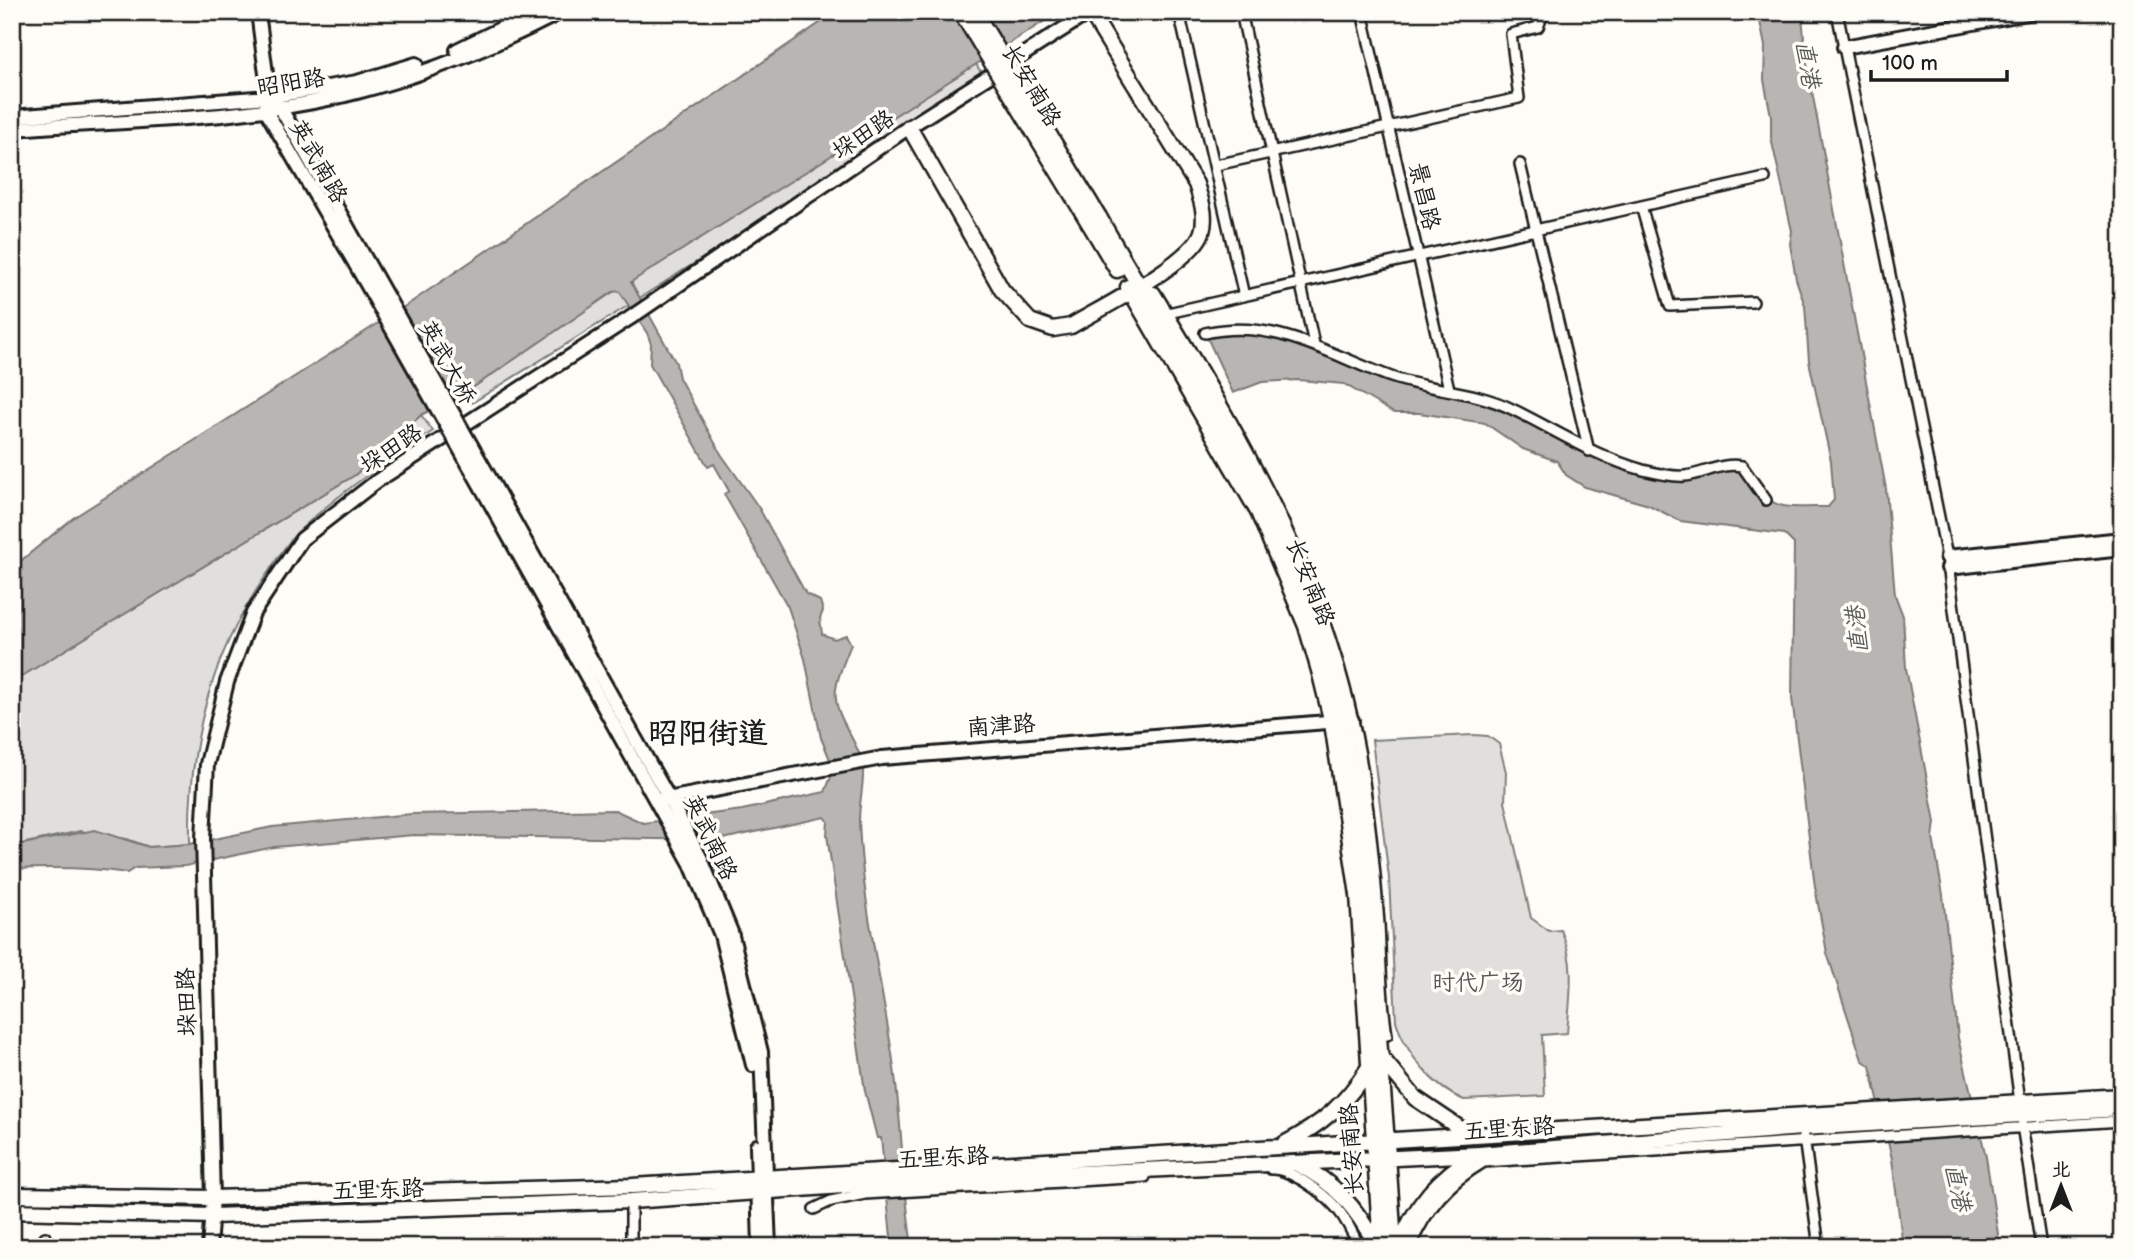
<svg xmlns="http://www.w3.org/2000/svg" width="2134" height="1259" font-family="'Balsamiq Sans','LXGW WenKai TC',sans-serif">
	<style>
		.green { fill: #e0dfdb; stroke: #7e7e7c; stroke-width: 2 }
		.water { fill: #b7b6b2; stroke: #797876; stroke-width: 2 }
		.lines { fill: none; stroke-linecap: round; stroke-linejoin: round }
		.street-casing { stroke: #1c1c1c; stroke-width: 14 }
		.secondary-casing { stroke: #1c1c1c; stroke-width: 18 }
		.primary-casing { stroke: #1c1c1c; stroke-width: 19 }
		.street { stroke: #fdfcf7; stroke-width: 9 }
		.secondary { stroke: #fdfcf7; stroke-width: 12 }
		.primary { stroke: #fdfcf7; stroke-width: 14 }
		.secondary-bridge-casing { stroke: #1c1c1c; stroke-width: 18; stroke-linecap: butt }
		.primary-bridge-casing { stroke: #1c1c1c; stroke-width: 19; stroke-linecap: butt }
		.secondary-bridge { stroke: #fdfcf7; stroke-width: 12 }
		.primary-bridge { stroke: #fdfcf7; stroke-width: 14 }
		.labels { text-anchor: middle; stroke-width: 7; stroke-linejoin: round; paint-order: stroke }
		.street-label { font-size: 23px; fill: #1c1c1c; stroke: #fdfcf7 }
		.park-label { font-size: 23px; fill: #575655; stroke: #fdfcf7 }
		.water-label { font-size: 24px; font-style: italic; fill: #5a5a58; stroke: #fdfcf7 }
		.district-label { font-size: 30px; font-weight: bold; fill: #1c1c1c; stroke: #fdfcf7 }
	</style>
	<rect width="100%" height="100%" fill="#fdfcf7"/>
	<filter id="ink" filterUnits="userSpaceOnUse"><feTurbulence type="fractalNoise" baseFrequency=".0143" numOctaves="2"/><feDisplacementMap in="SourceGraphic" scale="14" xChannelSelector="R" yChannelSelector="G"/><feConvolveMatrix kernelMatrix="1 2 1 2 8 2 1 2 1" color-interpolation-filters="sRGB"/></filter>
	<g filter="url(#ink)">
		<path class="green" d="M976,64L985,79L638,299L631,286L634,278Z
			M615,290L622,293L629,305L472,403L465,393Z
			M421,415L433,431C387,461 340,492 300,530C286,543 276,561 265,577C209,658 188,746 190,844L149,847L127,839L80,831L12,846V682L355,475Z
			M1473,735L1488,736L1499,744L1506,772L1505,802L1531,918L1549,931L1561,930C1576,964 1570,997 1567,1033L1542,1035L1545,1096L1464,1100C1432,1087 1405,1052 1396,1021L1389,878L1372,740Z"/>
		<path class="water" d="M836,12H1059L631,282L676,363L679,378L721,454L759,508L806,594L820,601L823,611L820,618L822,634L834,639L846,635L851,644C846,658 838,674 836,689C832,719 864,744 863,774C863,789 859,804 859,821C862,904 883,986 894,1068C902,1127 903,1187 912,1247H892L881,1138H877L865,1091L827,835L828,821L825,817L718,840L414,835L274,847L185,866L135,868L127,873C88,867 51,867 12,869V846L95,830L149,847L190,844L272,827L412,814L615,810L643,823L742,810L825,792L834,769L821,738L805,659L788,607L724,494L729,491L714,464L708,467L650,364L651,344L647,333L619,291L613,292L465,393L421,415L355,475L12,682V568L73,518L410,303Z
			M1758,12H1800L1802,16L1806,59L1886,489L1895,595L1903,616L1906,668L1935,822L1933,838L1943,895L1958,1038L1986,1157L2000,1247H1903L1892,1159L1870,1066L1862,1060L1827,953L1815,887L1792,698L1794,544L1784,534L1680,521L1649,505L1585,487L1566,475L1557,461L1523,449L1485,423L1419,413H1394L1344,384L1298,380L1262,382L1233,393L1205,333L1229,327L1288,336L1391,377L1471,393L1644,470L1684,476L1742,466C1774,512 1773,507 1828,507L1834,500L1831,461L1809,361L1805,306L1796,279L1790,244L1792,231L1771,138V116L1764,80L1765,46Z"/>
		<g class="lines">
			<g class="street-casing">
				<path id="street" d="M1179,12L1244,296
					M1241,12L1314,344
					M1362,12L1449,389
					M1837,12L1947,557L2020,1102
					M1520,164L1589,451
					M1216,165L1519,98L1511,34L1538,27L1544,12
					M1641,206L1670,306L1753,302
					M1140,287L1155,292C1244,437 1330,585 1360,755C1369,811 1375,868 1379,924C1381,961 1381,999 1387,1035
					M1168,313L1765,178
					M1205,333C1273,317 1330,355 1391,377C1432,391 1475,390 1514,410C1557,431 1596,457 1643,470C1655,473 1673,477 1685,476C1705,474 1721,462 1742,466L1766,500
					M1802,1123L1819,1247
					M2022,1125L2041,1247
					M1271,1169C1282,1168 1292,1175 1302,1180C1334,1200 1344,1213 1359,1247
					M631,1201V1247
					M814,1209L831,1201L865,1194L1145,1177
					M44,1247L45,1237
					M1410,1247C1427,1208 1447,1184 1484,1162L2122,1121"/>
			</g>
			<g class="secondary-casing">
				<path id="secondary" d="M258,12L269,97L265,109L356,265
					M1844,47L2033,12
					M457,50L535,12
					M274,101L280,107L366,260
					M12,117L269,97L357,82L416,64
					M12,129C125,120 248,121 357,92C427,74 497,45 561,12
					M493,484L668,797L701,859L731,932L761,1052L769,1247
					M482,488L690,862L721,935L753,1065
					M1947,557L2122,539
					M1948,568L2122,549
					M662,800L882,758L1352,720
					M757,1146L760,1247
					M209,1247L213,1198L203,838L207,764L227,682L253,613L302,539L377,481L630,318L909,127L1090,12"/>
			</g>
			<g class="primary-casing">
				<path id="primary" d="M909,127L1002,290L1030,321L1053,329L1071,326C1101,308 1192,263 1202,232C1207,215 1201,200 1196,184L1090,12
					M1099,217C1162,330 1239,437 1290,556C1354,705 1368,863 1378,1022C1383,1097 1390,1172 1394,1247
					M1089,223L1117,270
					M1128,287L1258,512L1306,626L1320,674L1332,723L1358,895L1381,1247
					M1381,1057L1415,1098L1470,1135
					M1284,1144C1322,1124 1346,1104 1369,1067
					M1295,1163C1335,1182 1357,1208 1377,1247
					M12,1195L213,1198L632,1186L2122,1096
					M12,1211L213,1216L631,1201L915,1181L1479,1154L1802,1128L2122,1109
					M1399,1247C1414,1205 1439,1177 1477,1154"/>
			</g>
			<use href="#street" class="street"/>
			<use href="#secondary" class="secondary"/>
			<use href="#primary" class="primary"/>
			<g class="secondary-bridge-casing">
				<path id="secondary-bridge" d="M366,260L493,484
					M356,265L482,488"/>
			</g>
			<g class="primary-bridge-casing">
				<path id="primary-bridge" d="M961,12L1089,223
					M975,12L1099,217"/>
			</g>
			<use href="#secondary-bridge" class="secondary-bridge"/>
			<use href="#primary-bridge" class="primary-bridge"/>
		</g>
	</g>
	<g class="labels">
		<g class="street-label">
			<text transform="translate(291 82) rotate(-10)" y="8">昭阳路</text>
			<text transform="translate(1032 85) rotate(59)" y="8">长安南路</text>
			<text transform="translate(863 134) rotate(-34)" y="8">垛田路</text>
			<text transform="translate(319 161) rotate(60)" y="8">英武南路</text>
			<text transform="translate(1425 196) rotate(77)" y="8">景昌路</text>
			<text transform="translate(448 362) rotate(61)" y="8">英武大桥</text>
			<text transform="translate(391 448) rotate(-34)" y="8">垛田路</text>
			<text transform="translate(1311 582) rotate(68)" y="8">长安南路</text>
			<text transform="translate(1001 725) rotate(-4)" y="8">南津路</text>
			<text transform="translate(711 837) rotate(64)" y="8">英武南路</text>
			<text transform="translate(186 1002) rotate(-92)" y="8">垛田路</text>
			<text transform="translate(1509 1128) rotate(-4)" y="8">五里东路</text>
			<text transform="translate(1351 1149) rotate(-94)" y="8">长安南路</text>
			<text transform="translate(943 1157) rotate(-3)" y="8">五里东路</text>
			<text transform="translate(378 1189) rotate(-2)" y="8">五里东路</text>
		</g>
		<g class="park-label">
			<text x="1478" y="990">时代广场</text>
		</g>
		<g class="water-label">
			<text transform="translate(1808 64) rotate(80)" y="8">直港</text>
			<text transform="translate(1857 630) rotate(-96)" y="8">直港</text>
			<text transform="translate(1958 1187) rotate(78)" y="8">直港</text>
		</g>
		<g class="district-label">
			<text x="708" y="743">昭阳街道</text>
		</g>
	</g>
	<rect width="2134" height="1259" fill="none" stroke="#fdfcf7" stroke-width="42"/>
	<rect x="21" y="21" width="2092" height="1217" fill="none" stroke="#1c1c1c" stroke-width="2.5" filter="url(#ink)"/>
	<g transform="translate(2061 1186)" stroke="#fdfcf7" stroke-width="5" paint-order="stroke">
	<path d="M0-5L12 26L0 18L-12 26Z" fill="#1c1c1c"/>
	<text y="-10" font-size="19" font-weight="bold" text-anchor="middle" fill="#1c1c1c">北</text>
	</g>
	<path d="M1871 70v10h136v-10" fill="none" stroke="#1c1c1c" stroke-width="3.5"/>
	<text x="1882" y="70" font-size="21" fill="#1c1c1c" stroke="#fdfcf7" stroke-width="5" paint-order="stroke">100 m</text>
</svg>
